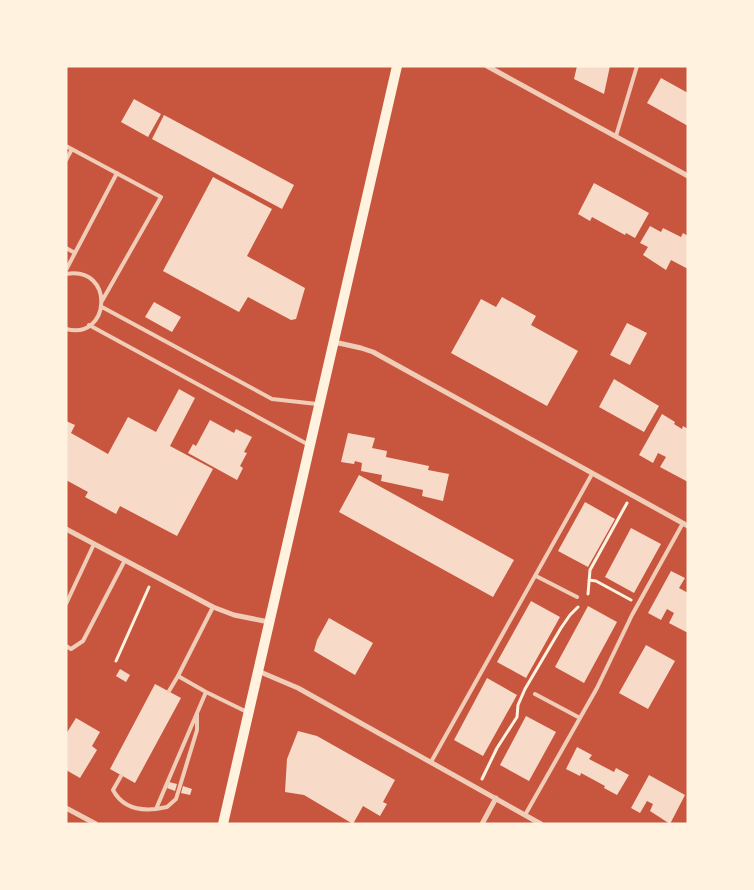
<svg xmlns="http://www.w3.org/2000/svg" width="754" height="890" font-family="Mulish,sans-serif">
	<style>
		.building { fill: #f7dbc8 }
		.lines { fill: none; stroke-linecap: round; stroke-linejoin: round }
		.path { stroke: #fff3e0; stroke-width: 3 }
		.service { stroke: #f1ccb7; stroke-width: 4 }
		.minor { stroke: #f1ccb7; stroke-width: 5 }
		.secondary { stroke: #fff3e0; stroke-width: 10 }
	</style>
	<rect width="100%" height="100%" fill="#c8553d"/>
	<path class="building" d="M577,66H610L604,94L574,79Z
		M661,78L688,93V126L647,103Z
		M134,99L161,114L148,137L121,122Z
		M164,115L294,185L282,209L152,139Z
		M213,177L272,209L247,256L305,288L296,319L291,320L248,297L239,312L163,271Z
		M594,183L649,213L635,238L626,233L625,235L592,217L590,221L578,214Z
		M650,226L661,232L663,228L681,237L683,233L688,236V269L671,260L666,270L643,255L648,247L640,243Z
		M502,297L536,316L531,325L578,351L547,406L451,353L481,299L496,307Z
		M154,302L181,317L172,332L145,317Z
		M627,323L647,333L630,365L610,355Z
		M614,379L659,406L644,432L599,407Z
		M179,389L195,398L170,446L213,469L177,536L120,506L116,514L85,497L88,492L66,480V421L75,425L71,433L108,454L128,417L156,432Z
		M662,414L675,422L674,424L682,429L683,426L688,429V482L660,467L666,457L658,453L653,463L639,455Z
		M210,420L234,433L236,429L252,437L244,452L247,453L240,466L243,468L237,480L188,453L193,444L196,446Z
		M348,433L375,438L372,448L387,451L386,457L429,466L428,470L449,474L443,501L422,496L423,490L381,481L382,475L361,471L362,463L355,461L354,464L341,462Z
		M359,475L514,560L493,597L339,512Z
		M585,502L615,519L588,567L558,551Z
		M631,528L661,544L634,593L605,577Z
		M671,571L685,578L679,588L688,593V633L669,623L674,613L667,609L661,620L648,613Z
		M531,601L560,617L526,678L497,662Z
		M588,606L617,622L584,683L555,667Z
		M329,618L373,643L355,675L314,651L317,640Z
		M646,645L675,661L648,709L619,693Z
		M120,669L130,675L126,682L116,676Z
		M487,678L517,695L483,756L454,740Z
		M155,684L181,698L135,783L110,769Z
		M526,716L556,732L529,781L500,765Z
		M76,718L100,732L92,746L97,750L80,778L66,770V734Z
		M298,731L317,736L395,780L383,802L387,804L380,816L363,806L353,824L304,795L285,792L287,759Z
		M577,747L592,755L589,759L614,772L616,768L629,775L617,795L604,788L605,786L581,773L580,776L566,769Z
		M649,775L685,795L670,824L650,811L653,804L647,801L640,813L631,808Z
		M169,782L177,784L175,791L167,788Z
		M183,786L192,789L190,795L181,793Z"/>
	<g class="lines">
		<path class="path" d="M589,580L596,581L631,600
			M588,594L590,570L627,503
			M116,661L149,587
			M482,779L497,748L517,717L518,705L525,689L561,628L570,615L578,607"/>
		<path class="service" d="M616,136L637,66
			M66,146L161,197L102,301
			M66,160L72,149
			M66,248L75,253
			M66,270L117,173
			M66,274C115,265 111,341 66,329
			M102,307L272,399L317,404
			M89,325L309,445
			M536,576L577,597
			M66,604L94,544
			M213,607L178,676L206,692L247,712
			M66,646L71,649L83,641L125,560
			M169,691L178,676
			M535,694L580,718
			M431,762L592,474
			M121,776L113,790C122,807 138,811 156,809L206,692
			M156,809L167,807L176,799L197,730V714
			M525,815L597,688L632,615L683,523"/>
		<path class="minor" d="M487,66L688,176
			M334,342L361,348L373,352L688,526
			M66,529L213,607L234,615L269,622
			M258,671L298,688L541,824
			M66,808L96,824
			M482,824L496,798"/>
		<path class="secondary" d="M223,824L397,66"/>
	</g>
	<rect width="754" height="890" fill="none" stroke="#fff3e0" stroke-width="135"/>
</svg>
